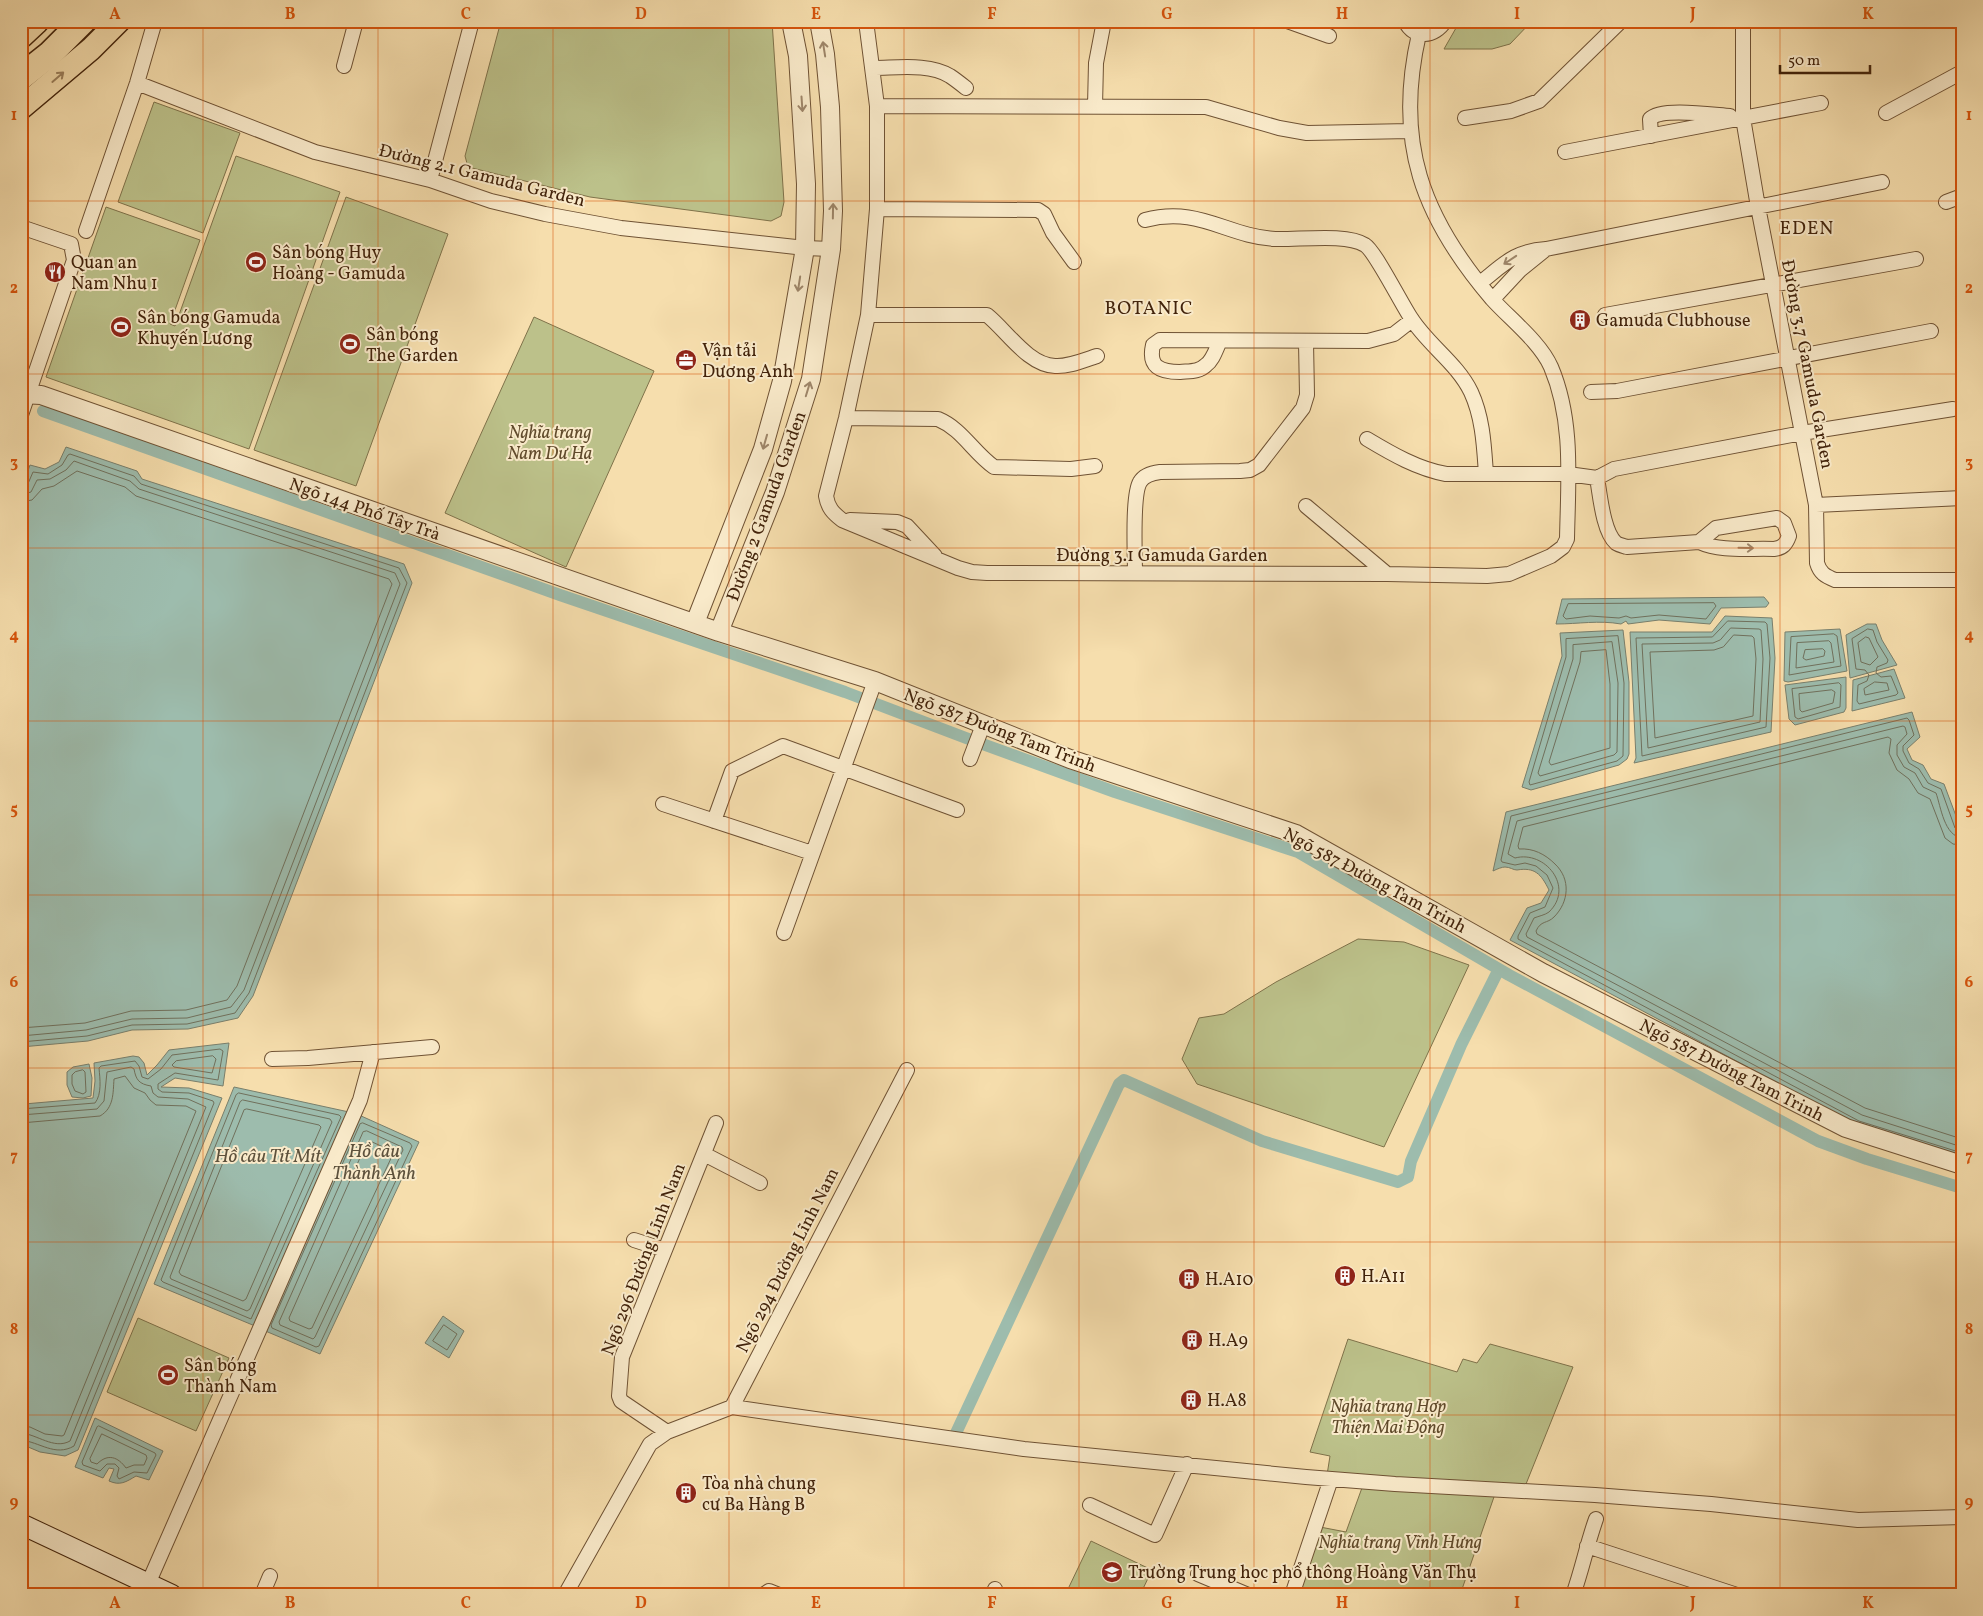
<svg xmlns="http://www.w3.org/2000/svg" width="1983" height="1616" font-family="Vollkorn,serif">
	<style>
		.green { fill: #bcc18a; stroke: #7f724a }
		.water { fill: #9dbcad; stroke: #797f6c }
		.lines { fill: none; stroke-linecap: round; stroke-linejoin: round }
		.shore { stroke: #70705c; stroke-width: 1 }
		.canal { stroke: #9dbcad; stroke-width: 12 }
		.minor-casing { stroke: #6f5234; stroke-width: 16 }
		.tertiary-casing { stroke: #6f5234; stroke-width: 20 }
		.secondary-casing { stroke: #42230b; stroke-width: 22 }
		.primary-casing { stroke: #42230b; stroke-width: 25 }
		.motorway-casing { stroke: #42230b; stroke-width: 28 }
		.minor { stroke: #f9eaca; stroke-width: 14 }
		.tertiary { stroke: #f9eaca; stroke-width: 18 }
		.secondary { stroke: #f9eaca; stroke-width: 20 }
		.primary { stroke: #f6dead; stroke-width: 22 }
		.motorway { stroke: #f6dead; stroke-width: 25 }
		.oneway { stroke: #9e866a }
		.oneway2 { stroke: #9c805c }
		.grid { fill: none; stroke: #d7540c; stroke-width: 1; stroke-opacity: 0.55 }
		.labels { text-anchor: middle; stroke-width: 4; stroke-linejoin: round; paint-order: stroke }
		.street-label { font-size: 18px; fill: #42230b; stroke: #f9eaca }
		.poi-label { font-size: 18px; fill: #42230b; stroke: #f9eaca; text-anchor: start }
		.park-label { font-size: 18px; font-style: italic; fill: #604a2b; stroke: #f9eaca }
		.neighbourhood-label { font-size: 19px; letter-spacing: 1px; fill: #42230b; stroke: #f9eaca }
		.water-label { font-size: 19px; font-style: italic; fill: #5d513c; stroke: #f9eaca }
		.neatline { fill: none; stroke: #d7540c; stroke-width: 2 }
		.grid-label { font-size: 16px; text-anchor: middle; font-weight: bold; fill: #d7540c }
	</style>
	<rect width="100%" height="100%" fill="#f6dead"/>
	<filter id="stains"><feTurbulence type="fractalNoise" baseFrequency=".004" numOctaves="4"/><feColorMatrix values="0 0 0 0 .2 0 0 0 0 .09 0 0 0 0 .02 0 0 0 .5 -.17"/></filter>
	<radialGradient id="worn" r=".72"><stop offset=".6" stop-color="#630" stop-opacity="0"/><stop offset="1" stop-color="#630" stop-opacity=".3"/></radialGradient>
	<path class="green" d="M501,21H772L784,202L781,216L771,221L590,197L468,167L465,156Z
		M1460,21H1532L1510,44L1492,49H1444Z
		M154,102L240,133L203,233L118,202Z
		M236,156L340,192L249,449L46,377L106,207L200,240L170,324L175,326Z
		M346,197L448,234L356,486L254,450Z
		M534,317L654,371L566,567L445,513Z
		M1358,939L1404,942L1469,965L1384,1147L1197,1084L1182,1059L1199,1018L1224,1014L1276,982Z
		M138,1318L229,1358L196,1431L107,1392Z
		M1348,1339L1457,1372L1463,1359L1477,1363L1490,1344L1573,1367L1524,1489L1327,1475L1330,1456L1310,1452Z
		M1363,1485L1495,1494L1460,1595H1296L1320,1527L1346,1532Z
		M1091,1541L1152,1570L1140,1595H1080L1068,1589Z"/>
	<path class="water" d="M66,447L137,471L142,479L404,564L412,583L253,996L238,1018L188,1029L132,1030L88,1041L21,1047V490L30,465L45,469L59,462Z
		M1764,597L1769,603L1766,607L1721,608L1710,624L1659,620L1628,624L1626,621L1621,624C1599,620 1578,624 1556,624L1562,599Z
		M1725,616L1772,618L1775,658L1771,732L1634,763L1636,758L1630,632H1712Z
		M1867,624H1876L1882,640L1897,665L1850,678L1846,635Z
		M1840,629L1847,671L1788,682L1784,681L1785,632Z
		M1623,630L1629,682V754L1627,759L1619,765L1531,790L1522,787L1562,656L1560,633Z
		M1894,669L1905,698L1852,711L1853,680Z
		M1846,677V708L1844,712L1795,725L1789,719L1785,685Z
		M1912,712L1920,737L1907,749L1912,760L1923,765L1931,779L1944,784L1962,832V1159L1858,1126L1510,940L1527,908L1541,903L1549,890C1541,874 1535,867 1517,870C1513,870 1510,867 1505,867C1502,867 1497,869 1493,871L1506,812Z
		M229,1043L223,1086L175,1078L161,1087L189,1088L222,1098L78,1450L65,1456L40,1452L21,1444V1103L24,1104L93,1098L95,1081L94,1063L133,1056L139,1057L144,1063L147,1075L157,1065L169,1050Z
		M89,1064L92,1078L91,1096L83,1098L72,1097L67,1085V1072L73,1067Z
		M234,1087L349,1112L255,1326L154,1284Z
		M359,1115L419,1142L320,1354L263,1330Z
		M443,1316L464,1331L449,1358L425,1343Z
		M95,1418L163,1451L149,1480L136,1476C126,1482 120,1486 109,1481L114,1469L109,1468L103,1478L75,1467Z"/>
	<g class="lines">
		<path class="shore" d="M21,489L27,486L33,472L48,474L62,465L68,455L70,454L134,476L141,484L399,568L407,583L249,993L235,1013L187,1024L132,1025L87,1036L21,1042
			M21,495L31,492L37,480L50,479L66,470L74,461L130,481L139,489L395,573L400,584L244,990L231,1007L187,1018L132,1019L86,1030L21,1036
			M21,502L32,500L42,489L54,486L77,471L125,487L136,496L389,579L392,584L237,986L227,1000L186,1010L131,1011L85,1023L21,1028
			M1714,603L1716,606L1706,619L1659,615L1631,618L1626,616L1619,618L1590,616L1566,619L1563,616L1568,604Z
			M1728,621L1765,622L1767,624L1770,658L1766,727L1642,756L1636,638L1712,637Z
			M1731,628L1759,629L1761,630L1763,659L1760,722L1648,748L1642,644L1713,643L1720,640Z
			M1868,629L1873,630L1877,642L1888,660L1887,663L1877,667L1876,673L1881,677L1891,676L1898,693L1896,695L1859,704L1857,701L1858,685L1867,681L1869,675L1865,670L1856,669L1852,639Z
			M1834,634L1837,636L1841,666L1789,675L1791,637Z
			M1734,635L1752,636L1754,638L1756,659L1753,716L1655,738L1650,652L1714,650L1723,647Z
			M1618,636L1624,683L1623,756L1617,761L1530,785L1529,782L1566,657V639Z
			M1866,637L1869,638L1878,657L1870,665L1861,662L1858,643Z
			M1829,641L1831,643L1834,662L1796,668L1797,643Z
			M1612,642L1618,683L1617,752L1614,755L1540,776L1538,773L1573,659V645Z
			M1823,649L1825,651L1824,656L1806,660L1803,658L1805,650Z
			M1606,650L1610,684V748L1551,765L1549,762L1580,662L1581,652Z
			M1875,682L1887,683L1889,690L1865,695L1864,689Z
			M1839,683L1841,685L1840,707L1798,719L1795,717L1792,689Z
			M1832,690L1835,692L1833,703L1802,712L1800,710L1799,694Z
			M1962,831L1955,828L1941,789L1928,783L1919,769L1909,763L1903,751V746L1914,735L1909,720L1907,718L1511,816L1501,860L1502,862L1515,865L1525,863L1536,866L1547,875L1553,888L1545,907L1530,913L1518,936V939L1859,1121L1962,1153
			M1962,838C1944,836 1941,807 1936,793L1923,787L1915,773L1904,767L1897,755V745L1907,734L1905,727L1903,726L1517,821L1508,854L1515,858C1545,850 1575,887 1549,912C1545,915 1539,916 1534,918L1526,934L1527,937L1862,1115L1962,1147
			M1962,845L1953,844L1945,838L1930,799L1918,793L1909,779L1897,770L1889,753L1891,739L1888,737L1523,827L1518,846L1519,849C1533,848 1545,854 1555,864C1571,879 1569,902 1554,917C1547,924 1541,920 1536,931L1537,934L1865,1108L1962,1139
			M213,1056L216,1059L212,1073L174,1067L172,1065L176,1061Z
			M83,1070L85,1072L86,1092L83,1094L75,1091L72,1084V1075L75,1072Z
			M239,1093L339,1115L341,1117L251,1319L163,1282L161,1280L236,1095Z
			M243,1100L330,1119L332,1122L250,1309L247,1311L171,1279L170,1277L240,1102Z
			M21,1109L95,1103C102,1094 100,1079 99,1068L101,1066L135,1061L139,1066L142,1077L148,1079L161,1069L172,1055L220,1049L223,1051L218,1080L175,1073L158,1084V1089L162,1092L189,1093L213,1101L214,1103L74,1446C55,1457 40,1442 21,1440
			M247,1109L319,1125L321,1127L246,1299L243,1301L181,1275L179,1272L244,1110Z
			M21,1115L97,1109L104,1101L107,1072L131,1067L134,1069C136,1080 139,1084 151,1086L153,1093L158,1097L188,1099L206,1107L70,1441C54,1450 37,1434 21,1433
			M21,1123L100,1116C114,1108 113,1093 114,1079L125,1076L134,1088L145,1093L150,1100L156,1105L186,1106L196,1111L64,1435L62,1436L45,1434L30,1427L21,1426
			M363,1123L410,1143L412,1146L319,1346L316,1347L272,1328L271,1325L360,1124Z
			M367,1131L402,1147L403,1150L315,1337L313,1339L280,1325L279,1322L363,1132Z
			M370,1141L392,1151L393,1154L312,1328L309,1329L290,1321L289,1318L367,1142Z
			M444,1325L457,1334L447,1350L433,1341Z
			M99,1426L155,1453L156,1455L147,1473L134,1472L119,1479L117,1476L119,1468L115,1464H107L100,1471L83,1465L82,1462L97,1427Z
			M102,1434L146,1455L147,1458L144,1465H134L126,1468C118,1457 108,1453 97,1464L91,1462L90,1459Z"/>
		<path class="canal" d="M43,411L560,595L845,692L966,738L1115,792L1298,852L1509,975L1818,1141L1867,1159L1962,1188
			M956,1433L1119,1084L1124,1080L1262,1141L1398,1182L1408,1177L1411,1161L1461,1045L1499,969"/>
		<g class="minor-casing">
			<path id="minor" d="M866,21L877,106V209L868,315L846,418L826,496C828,508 833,513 842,520L958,568L972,572L987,573L1387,574L1487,576L1509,574L1551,556L1563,547L1567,539C1568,482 1574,421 1551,367C1540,342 1510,319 1492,299C1422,217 1394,142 1419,34
				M1287,21L1329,36
				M1405,21C1414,40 1435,37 1445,21
				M1743,21V118L1758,207L1816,505L1817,563C1820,573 1825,576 1835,580H1962
				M344,66L356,21
				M873,68C897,68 929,63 950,76C956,80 961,84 966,88
				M137,83L315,152L430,180L491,201L545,214L621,228L805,248L831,249
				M877,106L1206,107L1279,128L1307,133L1410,131
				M1095,106L1096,63L1104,21
				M1886,113L1962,72
				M1465,118L1511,111L1539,101L1621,21
				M1651,136L1650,119C1661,107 1714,115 1730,116
				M1565,152L1821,103
				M430,180L472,21
				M1946,202L1962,196
				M877,209L1038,210L1044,214L1053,233L1074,262
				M1145,220C1199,206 1226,236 1275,239C1298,240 1347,233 1365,245C1375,251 1402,305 1411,318C1428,345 1457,363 1471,392C1483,418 1484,446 1486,474
				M21,227L71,244L74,260L21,415
				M86,231L137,83L155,21
				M1480,283C1503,265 1514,251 1546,249L1882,182
				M1493,299L1520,270L1546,249
				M868,315H987C1007,331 1028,365 1055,366C1069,367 1084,360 1097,356
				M1605,315L1916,259
				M1220,341C1216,349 1213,360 1206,365C1199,372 1190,371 1180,372C1160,372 1148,367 1153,345L1160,340L1368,341L1394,334L1412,320
				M1591,392L1617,391L1931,331
				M846,418L938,419C962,429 973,452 994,467L1071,469L1095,466
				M1367,439C1392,454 1418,469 1446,474H1568L1597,478L1614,469L1802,433L1953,409
				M1597,478C1600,494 1603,532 1616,543C1619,545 1624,546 1627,547L1699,542C1721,552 1749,548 1774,549C1783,548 1786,544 1789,536L1784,523L1777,518L1716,528L1699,542
				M1816,505L1962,498
				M1306,506L1387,574
				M850,520L897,522L907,526L935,556
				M1135,573C1135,556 1132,495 1140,482C1144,475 1152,473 1160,472L1240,471L1250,470L1259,465L1303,408L1307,395L1306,342
				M970,759L983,725
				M663,804L812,853
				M714,821L732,771L783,746L957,810
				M784,933L875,681
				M272,1059L308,1058L432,1047
				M704,1154L760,1183
				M634,1240L665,1250
				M732,1407L1024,1449L1306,1477L1395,1484L1595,1495L1711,1504L1858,1520L1962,1517
				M667,1432L621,1401L619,1396L622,1357L716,1123
				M1090,1505L1155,1535L1187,1464
				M1587,1546L1737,1595
				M1198,1574L1248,1595
				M148,1584L360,1100L373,1052
				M262,1595L270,1576
				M565,1595L650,1444L667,1432L732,1407L907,1070
				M763,1595L769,1591L779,1595
				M993,1595L995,1589
				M1292,1595L1331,1479
				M1573,1595C1582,1570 1587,1544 1596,1519"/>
		</g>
		<g class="tertiary-casing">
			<path id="tertiary" d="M21,394L41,395L719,632L875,681L1070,759L1296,834L1543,973L1846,1128L1962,1165
				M695,623L763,449L782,381L798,289L805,248L806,184L798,56L791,21
				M719,632L775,492L811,379L831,249L833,211L830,107L825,54L819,21"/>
		</g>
		<g class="secondary-casing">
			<path id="secondary" d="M21,1524L172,1595"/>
		</g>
		<g class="primary-casing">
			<path id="primary" d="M21,108L91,49L119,21"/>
		</g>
		<g class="motorway-casing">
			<path id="motorway" d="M21,35L36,21
				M21,77L50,54L83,21"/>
		</g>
		<use href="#minor" class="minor"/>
		<use href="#tertiary" class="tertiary"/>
		<use href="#secondary" class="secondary"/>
		<use href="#primary" class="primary"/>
		<use href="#motorway" class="motorway"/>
	</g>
	<defs><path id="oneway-shaft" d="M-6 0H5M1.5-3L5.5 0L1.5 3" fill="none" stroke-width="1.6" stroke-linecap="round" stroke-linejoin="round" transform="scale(1.25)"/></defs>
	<g class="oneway">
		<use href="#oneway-shaft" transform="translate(824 49) rotate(-99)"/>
		<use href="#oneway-shaft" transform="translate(802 104) rotate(86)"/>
		<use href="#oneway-shaft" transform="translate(833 211) rotate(-89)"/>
		<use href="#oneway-shaft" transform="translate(1510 260) rotate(146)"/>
		<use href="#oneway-shaft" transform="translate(799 284) rotate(99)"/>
		<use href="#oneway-shaft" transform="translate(808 389) rotate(-73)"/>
		<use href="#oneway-shaft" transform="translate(765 442) rotate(106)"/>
		<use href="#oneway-shaft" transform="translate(1746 548) rotate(1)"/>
	</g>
	<use class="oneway2" href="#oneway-shaft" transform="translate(58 77) rotate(-41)"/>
	<path class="grid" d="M203,21V1595M378,21V1595M553,21V1595M729,21V1595M904,21V1595M1079,21V1595M1254,21V1595M1430,21V1595M1605,21V1595M1780,21V1595M21,201H1962M21,374H1962M21,548H1962M21,721H1962M21,895H1962M21,1068H1962M21,1242H1962M21,1415H1962"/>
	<defs>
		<g id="stadium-disc" transform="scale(1.125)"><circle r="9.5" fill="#8f2418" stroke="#f9eaca"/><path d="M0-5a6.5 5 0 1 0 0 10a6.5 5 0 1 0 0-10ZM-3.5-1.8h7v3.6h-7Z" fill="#fff"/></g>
		<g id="restaurant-disc" transform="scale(1.125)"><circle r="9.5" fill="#8f2418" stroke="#f9eaca"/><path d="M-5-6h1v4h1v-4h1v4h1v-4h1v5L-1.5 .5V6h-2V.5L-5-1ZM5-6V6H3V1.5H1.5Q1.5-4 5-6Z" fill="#fff"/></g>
		<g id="building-disc" transform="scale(1.125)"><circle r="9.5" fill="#8f2418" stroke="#f9eaca"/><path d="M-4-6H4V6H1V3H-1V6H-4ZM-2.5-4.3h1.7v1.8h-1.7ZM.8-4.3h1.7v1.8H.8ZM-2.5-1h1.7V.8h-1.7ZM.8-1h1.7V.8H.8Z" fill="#fff"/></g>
		<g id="office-disc" transform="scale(1.125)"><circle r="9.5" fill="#8f2418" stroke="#f9eaca"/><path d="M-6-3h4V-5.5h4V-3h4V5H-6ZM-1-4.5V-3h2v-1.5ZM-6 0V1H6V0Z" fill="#fff"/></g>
		<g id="school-disc" transform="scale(1.125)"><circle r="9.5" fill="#8f2418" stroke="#f9eaca"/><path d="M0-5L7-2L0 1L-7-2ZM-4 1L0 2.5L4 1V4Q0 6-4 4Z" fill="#fff"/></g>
	</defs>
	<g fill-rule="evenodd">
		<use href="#stadium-disc" x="256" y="262"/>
		<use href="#restaurant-disc" x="55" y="272"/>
		<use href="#building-disc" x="1580" y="320"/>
		<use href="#stadium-disc" x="121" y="327"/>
		<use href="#stadium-disc" x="350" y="344"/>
		<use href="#office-disc" x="686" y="360"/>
		<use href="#building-disc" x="1345" y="1276"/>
		<use href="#building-disc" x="1189" y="1279"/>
		<use href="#building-disc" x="1192" y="1340"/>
		<use href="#stadium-disc" x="168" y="1375"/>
		<use href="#building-disc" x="1191" y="1400"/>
		<use href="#building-disc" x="686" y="1493"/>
		<use href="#school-disc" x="1112" y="1572"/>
	</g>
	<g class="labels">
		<g class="street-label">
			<text transform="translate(482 175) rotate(14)" y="6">Đường 2.1 Gamuda Garden</text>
			<text transform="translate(1808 364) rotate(79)" y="6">Đường 3.7 Gamuda Garden</text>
			<text transform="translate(766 506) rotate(-70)" y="6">Đường 2 Gamuda Garden</text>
			<text transform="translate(365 509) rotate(19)" y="6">Ngõ 144 Phố Tây Trà</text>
			<text x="1162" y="561">Đường 3.1 Gamuda Garden</text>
			<text transform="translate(1000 730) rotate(21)" y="6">Ngõ 587 Đường Tam Trinh</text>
			<text transform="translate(1375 880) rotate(28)" y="6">Ngõ 587 Đường Tam Trinh</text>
			<text transform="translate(1732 1070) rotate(27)" y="6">Ngõ 587 Đường Tam Trinh</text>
			<text transform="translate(643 1259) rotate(-69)" y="6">Ngõ 296 Đường Lĩnh Nam</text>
			<text transform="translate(787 1260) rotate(-63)" y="6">Ngõ 294 Đường Lĩnh Nam</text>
		</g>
		<g class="poi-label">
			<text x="272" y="258">Sân bóng Huy<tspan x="272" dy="21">Hoàng - Gamuda</tspan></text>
			<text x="71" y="268">Quan an<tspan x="71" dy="21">Nam Nhu 1</tspan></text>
			<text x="137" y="323">Sân bóng Gamuda<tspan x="137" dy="21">Khuyến Lương</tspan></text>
			<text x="1596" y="326">Gamuda Clubhouse</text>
			<text x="366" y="340">Sân bóng<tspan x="366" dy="21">The Garden</tspan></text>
			<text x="702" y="356">Vận tải<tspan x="702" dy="21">Dương Anh</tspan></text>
			<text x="1361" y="1282">H.A11</text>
			<text x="1205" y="1285">H.A10</text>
			<text x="1208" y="1346">H.A9</text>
			<text x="184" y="1371">Sân bóng<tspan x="184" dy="21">Thành Nam</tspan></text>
			<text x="1207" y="1406">H.A8</text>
			<text x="702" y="1489">Tòa nhà chung<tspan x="702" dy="21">cư Ba Hàng B</tspan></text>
			<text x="1128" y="1578">Trường Trung học phổ thông Hoàng Văn Thụ</text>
		</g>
		<g class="park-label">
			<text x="550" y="438">Nghĩa trang<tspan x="550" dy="21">Nam Dư Hạ</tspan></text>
			<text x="1388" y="1412">Nghĩa trang Hợp<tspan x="1388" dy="21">Thiện Mai Động</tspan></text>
			<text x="1400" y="1548">Nghĩa trang Vĩnh Hưng</text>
		</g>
		<g class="neighbourhood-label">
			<text x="1807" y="234">EDEN</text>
			<text x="1149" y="314">BOTANIC</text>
		</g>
		<g class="water-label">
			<text x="374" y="1157">Hồ câu<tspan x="374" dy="22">Thành Anh</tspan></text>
			<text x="268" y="1162">Hồ câu Tít Mít</text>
		</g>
	</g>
	<rect width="1983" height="1616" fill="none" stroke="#f6dead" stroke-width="55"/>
	<path d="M1780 65v8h90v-8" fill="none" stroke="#42230b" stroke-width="2.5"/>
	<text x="1788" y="65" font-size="15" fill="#42230b" stroke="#f9eaca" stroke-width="4" paint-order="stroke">50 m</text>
	<rect x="28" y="28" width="1928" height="1560" class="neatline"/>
	<g class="grid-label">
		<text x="115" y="19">A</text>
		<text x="290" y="19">B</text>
		<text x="466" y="19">C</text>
		<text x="641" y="19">D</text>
		<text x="816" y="19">E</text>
		<text x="992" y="19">F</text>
		<text x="1167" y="19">G</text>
		<text x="1342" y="19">H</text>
		<text x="1517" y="19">I</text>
		<text x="1693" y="19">J</text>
		<text x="1868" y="19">K</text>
		<text x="14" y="120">1</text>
		<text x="1969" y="120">1</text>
		<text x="14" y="293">2</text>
		<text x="1969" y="293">2</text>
		<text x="14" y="467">3</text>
		<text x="1969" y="467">3</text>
		<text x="14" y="640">4</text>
		<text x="1969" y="640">4</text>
		<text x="14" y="814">5</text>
		<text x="1969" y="814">5</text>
		<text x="14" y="987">6</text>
		<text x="1969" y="987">6</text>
		<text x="14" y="1161">7</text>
		<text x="1969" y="1161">7</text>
		<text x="14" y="1334">8</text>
		<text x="1969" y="1334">8</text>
		<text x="14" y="1507">9</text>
		<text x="1969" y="1507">9</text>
		<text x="115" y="1608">A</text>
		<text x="290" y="1608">B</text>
		<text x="466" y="1608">C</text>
		<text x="641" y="1608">D</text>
		<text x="816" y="1608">E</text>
		<text x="992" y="1608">F</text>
		<text x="1167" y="1608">G</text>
		<text x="1342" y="1608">H</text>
		<text x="1517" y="1608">I</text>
		<text x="1693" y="1608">J</text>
		<text x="1868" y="1608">K</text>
	</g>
	<rect width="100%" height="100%" filter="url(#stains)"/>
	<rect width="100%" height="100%" fill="url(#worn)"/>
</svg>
